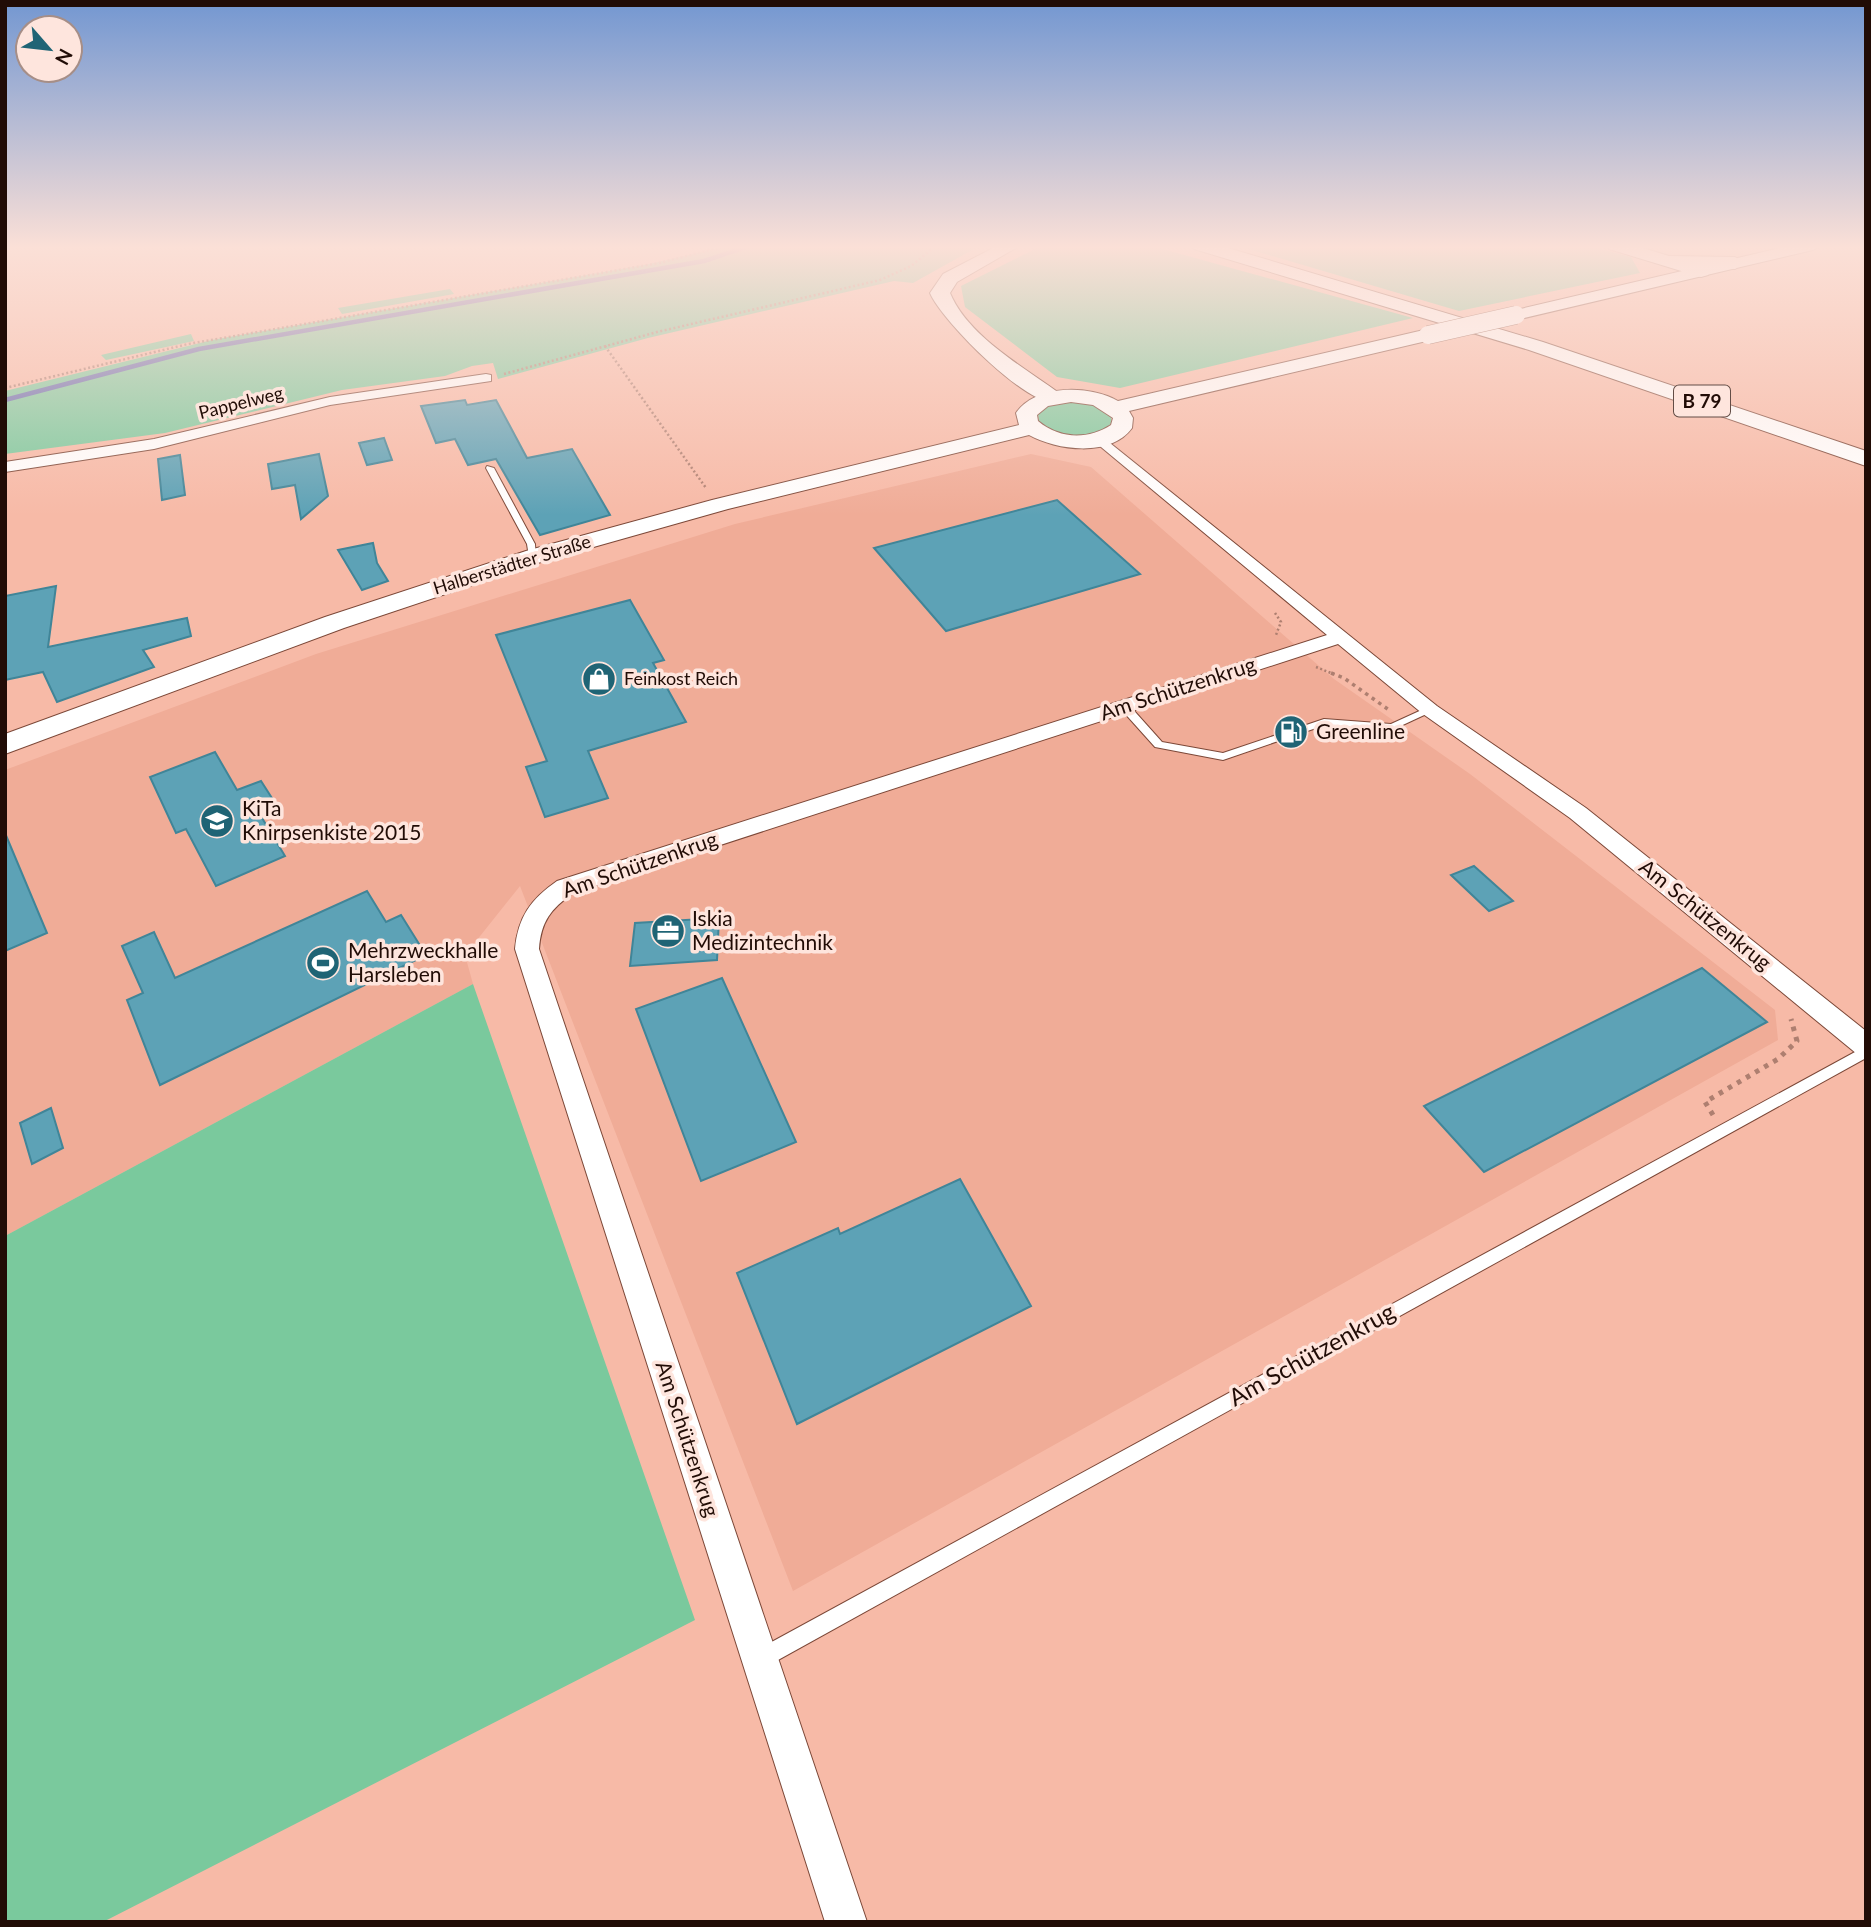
<svg xmlns="http://www.w3.org/2000/svg" width="1871" height="1927" font-family="Lato,sans-serif">
	<style>
		.built { fill: #f0ac97 }
		.green { fill: #7ac99d }
		.lines { fill: none; stroke-linecap: round; stroke-linejoin: round }
		.stream { stroke: #656baf; stroke-width: 4.5 }
		.building { fill: #5da2b6; stroke: #408598; stroke-width: 2 }
		.lane-casing { stroke: #7c4838; stroke-width: 2 }
		.street-casing { stroke: #7c4838; stroke-width: 2 }
		.secondary-casing { stroke: #7c4838; stroke-width: 2 }
		.primary-casing { stroke: #7c4838; stroke-width: 2 }
		.path-far2 { stroke: #ae7f70; stroke-width: 2.5; stroke-dasharray: 2 2.5; stroke-linecap: butt }
		.path-far1 { stroke: #ae7f70; stroke-width: 3.5; stroke-dasharray: 3.5 4.5; stroke-linecap: butt }
		.path { stroke: #ae7f70; stroke-width: 5; stroke-dasharray: 4.5 6; stroke-linecap: butt }
		.lane { fill: #fff; fill-rule: evenodd }
		.street { fill: #fff; fill-rule: evenodd }
		.secondary { fill: #fff; fill-rule: evenodd }
		.primary { fill: #fff; fill-rule: evenodd }
		.secondary-bridge-casing { stroke: #7c4838; stroke-width: 19; stroke-linecap: butt }
		.secondary-bridge { stroke: #fff; stroke-width: 18 }
		.labels { text-anchor: middle; stroke-width: 7; stroke-linejoin: round; paint-order: stroke }
		.far-street-label { font-size: 18px; fill: #210c06; stroke: #fee5dd }
		.far-poi-label { font-size: 18px; fill: #210c06; stroke: #fee5dd; text-anchor: start }
		.shield { fill: #fee5dd; stroke: #634d46; stroke-width: 2 }
		.shield-label { font-size: 19px; font-weight: bold; fill: #210c06 }
		.street-label { font-size: 21px; fill: #210c06; stroke: #fee5dd }
		.poi-label { font-size: 21px; fill: #210c06; stroke: #fee5dd; text-anchor: start }
		.near-street-label { font-size: 24px; fill: #210c06; stroke: #fee5dd }
	</style>
	<rect width="100%" height="100%" fill="#f7baa7"/>
	<path class="built" d="M1031,454L1091,467L1334,679L1470,774L1775,1010L1778,1040L793,1591L520,886L465,955L473,984L5,1236V770L316,654L735,524Z"/>
	<path class="green" d="M733,245H981L913,283L894,281L648,338L498,379L493,363L472,366L445,376L342,390L165,433L5,454V391L212,340L650,264Z
		M1043,245H1148L1413,318L1120,388L1057,377L965,307L961,286Z
		M1235,245H1585L1631,257L1640,273L1459,311Z
		M450,289L454,294L342,314L338,308Z
		M191,334L194,341L106,360L101,355Z
		M1071,401L1090,403L1110,413L1112,422C1096,445 1058,436 1039,423L1038,414L1046,406Z
		M473,984L695,1620L103,1922H5V1236Z"/>
	<g class="lines">
		<path class="stream" d="M5,400L199,349L704,261L752,245"/>
	</g>
	<path class="building" d="M465,400L467,405L496,400L527,458L572,449L610,515L540,535L496,459L468,465L455,439L436,443L421,406Z
		M384,438L392,460L367,465L359,443Z
		M319,454L328,496L301,519L295,485L272,489L268,464Z
		M180,455L185,495L162,500L158,459Z
		M1057,500L1140,574L946,631L874,548Z
		M373,543L377,563L388,581L362,590L338,550Z
		M56,586L48,647L187,618L191,636L143,650L154,667L57,702L43,672L5,680V596Z
		M630,600L664,660L653,663L686,722L588,751L608,798L545,817L526,767L547,761L496,635Z
		M215,752L237,790L261,781L277,806L259,813L285,856L216,886L186,829L176,833L150,777Z
		M5,833L47,933L5,951Z
		M1474,866L1513,901L1489,911L1451,875Z
		M367,891L386,922L401,915L426,955L160,1085L127,1000L143,993L122,946L154,932L175,978Z
		M719,918L717,960L630,966L635,923Z
		M1702,968L1767,1022L1484,1172L1424,1106Z
		M722,978L796,1142L701,1181L636,1009Z
		M51,1108L63,1148L32,1164L20,1123Z
		M960,1179L1031,1306L797,1424L737,1273L838,1228L840,1234Z"/>
	<g class="lines">
		<g class="lane-casing">
			<path id="lane" d="M487,466L494,468L535,544L536,559L529,557L527,544L486,468Z
				M1124,703L1128,704L1162,742L1223,753L1324,719L1391,724L1426,708H1434L1435,710L1392,730L1325,725L1223,760L1155,747L1120,708V704Z
				M1866,1046V1058L769,1665L762,1667L755,1665L753,1658L755,1651Z"/>
		</g>
		<g class="street-casing">
			<path id="street" d="M486,374L491,375V381L330,405L154,449L5,472V462L154,439L330,397Z
				M1100,435L1437,706L1586,808L1866,1031V1057L1857,1054L1570,818L1423,714L1338,644L573,893C551,909 541,921 539,949L867,1922H825L515,949C518,917 531,899 557,881L1327,635L1095,442V436Z"/>
		</g>
		<g class="secondary-casing">
			<path id="secondary" d="M1793,245H1821L1813,250L1516,320L1507,315L1516,310Z
				M1428,329L1435,331L1437,335L1435,339L1129,411L1133,418L1132,428C1110,458 1056,450 1029,435L728,509L544,561L344,628L5,754V734L325,617L526,551L712,500L1019,425L1016,413C1036,384 1090,385 1118,401ZM1071,402L1093,405L1113,418L1111,425C1088,440 1059,439 1038,421L1037,415L1048,406Z"/>
		</g>
		<g class="primary-casing">
			<path id="primary" d="M999,245H1021L957,282L950,293C968,336 1022,366 1059,393L1062,398L1059,403C1030,410 942,321 930,293L943,274Z
				M1191,245H1218L1543,342L1866,451V466L1529,350L1194,249Z
				M1606,245H1633L1669,256L1735,257L1744,263L1735,269L1708,267L1710,271L1708,275L1701,277L1609,249Z"/>
		</g>
		<path class="path-far2" d="M605,346L706,488
			M504,374L657,332L880,280L911,266L937,245
			M5,388L188,344L659,263L730,245
			M1275,613L1281,622L1276,635
			M1316,667L1336,675"/>
		<path class="path-far1" d="M1331,673L1344,678L1389,710"/>
		<path class="path" d="M1713,1115L1705,1102L1778,1059L1797,1041L1791,1019"/>
		<use href="#lane" class="lane"/>
		<use href="#street" class="street"/>
		<use href="#secondary" class="secondary"/>
		<use href="#primary" class="primary"/>
		<g class="secondary-bridge-casing">
			<path id="secondary-bridge" d="M1428,335L1516,315"/>
		</g>
		<use href="#secondary-bridge" class="secondary-bridge"/>
	</g>
	<linearGradient id="sky" x2="0" y2="1"><stop stop-color="#7397d1"/><stop offset="0.48" stop-color="#fbe0d7"/><stop offset="1" stop-color="#fbe0d7" stop-opacity="0"/></linearGradient>
	<rect width="1871" height="515" fill="url(#sky)"/>
	<defs>
		<g id="shop-disc" transform="scale(1.75)"><circle r="9.5" fill="#1f6475" stroke="#fee5dd"/><path d="M-5-2.5h2.3a2.7 3.5 0 0 1 5.4 0H5L5.5 6h-11ZM-1.5-2.5h3a1.5 2.3 0 0 0-3 0Z" fill="#fff"/></g>
		<g id="fuel-disc" transform="scale(1.75)"><circle r="9.5" fill="#1f6475" stroke="#fee5dd"/><path d="M-5.5-6h7V0h2V4h1.3V-2.5L3-4.5l.8-.8L6-3V5H2.5V1h-1V6h-7ZM-4.2-4.7v3.2H.2V-4.7Z" fill="#fff"/></g>
		<g id="school-disc" transform="scale(1.75)"><circle r="9.5" fill="#1f6475" stroke="#fee5dd"/><path d="M0-5L7-2L0 1L-7-2ZM-4 1L0 2.5L4 1V4Q0 6-4 4Z" fill="#fff"/></g>
		<g id="office-disc" transform="scale(1.75)"><circle r="9.5" fill="#1f6475" stroke="#fee5dd"/><path d="M-6-3h4V-5.5h4V-3h4V5H-6ZM-1-4.5V-3h2v-1.5ZM-6 0V1H6V0Z" fill="#fff"/></g>
		<g id="stadium-disc" transform="scale(1.75)"><circle r="9.5" fill="#1f6475" stroke="#fee5dd"/><path d="M0-5a6.5 5 0 1 0 0 10a6.5 5 0 1 0 0-10ZM-3.5-1.8h7v3.6h-7Z" fill="#fff"/></g>
	</defs>
	<g fill-rule="evenodd">
		<use href="#shop-disc" x="599" y="679"/>
		<use href="#fuel-disc" x="1291" y="732"/>
		<use href="#school-disc" x="217" y="821"/>
		<use href="#office-disc" x="668" y="931"/>
		<use href="#stadium-disc" x="323" y="963"/>
	</g>
	<g class="labels">
		<g class="far-street-label">
			<text transform="translate(241 403) rotate(-14)" y="6">Pappelweg</text>
			<text transform="translate(512 565) rotate(-17)" y="6">Halberstädter Straße</text>
		</g>
		<g class="far-poi-label">
			<text x="624" y="685">Feinkost Reich</text>
		</g>
		<rect class="shield" x="1674" y="385.5" width="56" height="31" rx="5"/>
		<g class="shield-label">
			<text x="1702" y="408">B 79</text>
		</g>
		<g class="street-label">
			<text transform="translate(1178 689) rotate(-18)" y="7">Am Schützenkrug</text>
			<text transform="translate(640 865) rotate(-19)" y="7">Am Schützenkrug</text>
			<text transform="translate(1705 915) rotate(39)" y="7">Am Schützenkrug</text>
			<text transform="translate(687 1439) rotate(72)" y="7">Am Schützenkrug</text>
		</g>
		<g class="poi-label">
			<text x="1316" y="739">Greenline</text>
			<text x="242" y="816">KiTa<tspan x="242" dy="24">Knirpsenkiste 2015</tspan></text>
			<text x="692" y="926">Iskia<tspan x="692" dy="24">Medizintechnik</tspan></text>
			<text x="348" y="958">Mehrzweckhalle<tspan x="348" dy="24">Harsleben</tspan></text>
		</g>
		<g class="near-street-label">
			<text transform="translate(1312 1355) rotate(-29)" y="8">Am Schützenkrug</text>
		</g>
	</g>
	<rect width="1871" height="1927" fill="none" stroke="#210c06" stroke-width="14"/>
	<g transform="translate(49 49) rotate(118)"><circle r="33" fill="#fee5dd" stroke="#a68e87" stroke-width="2"/>
	<path d="M0-5L12 26L0 18L-12 26Z" fill="#1f6475"/>
	<text y="-10" font-size="19" font-weight="bold" text-anchor="middle" fill="#210c06">N</text>
	</g>
</svg>
